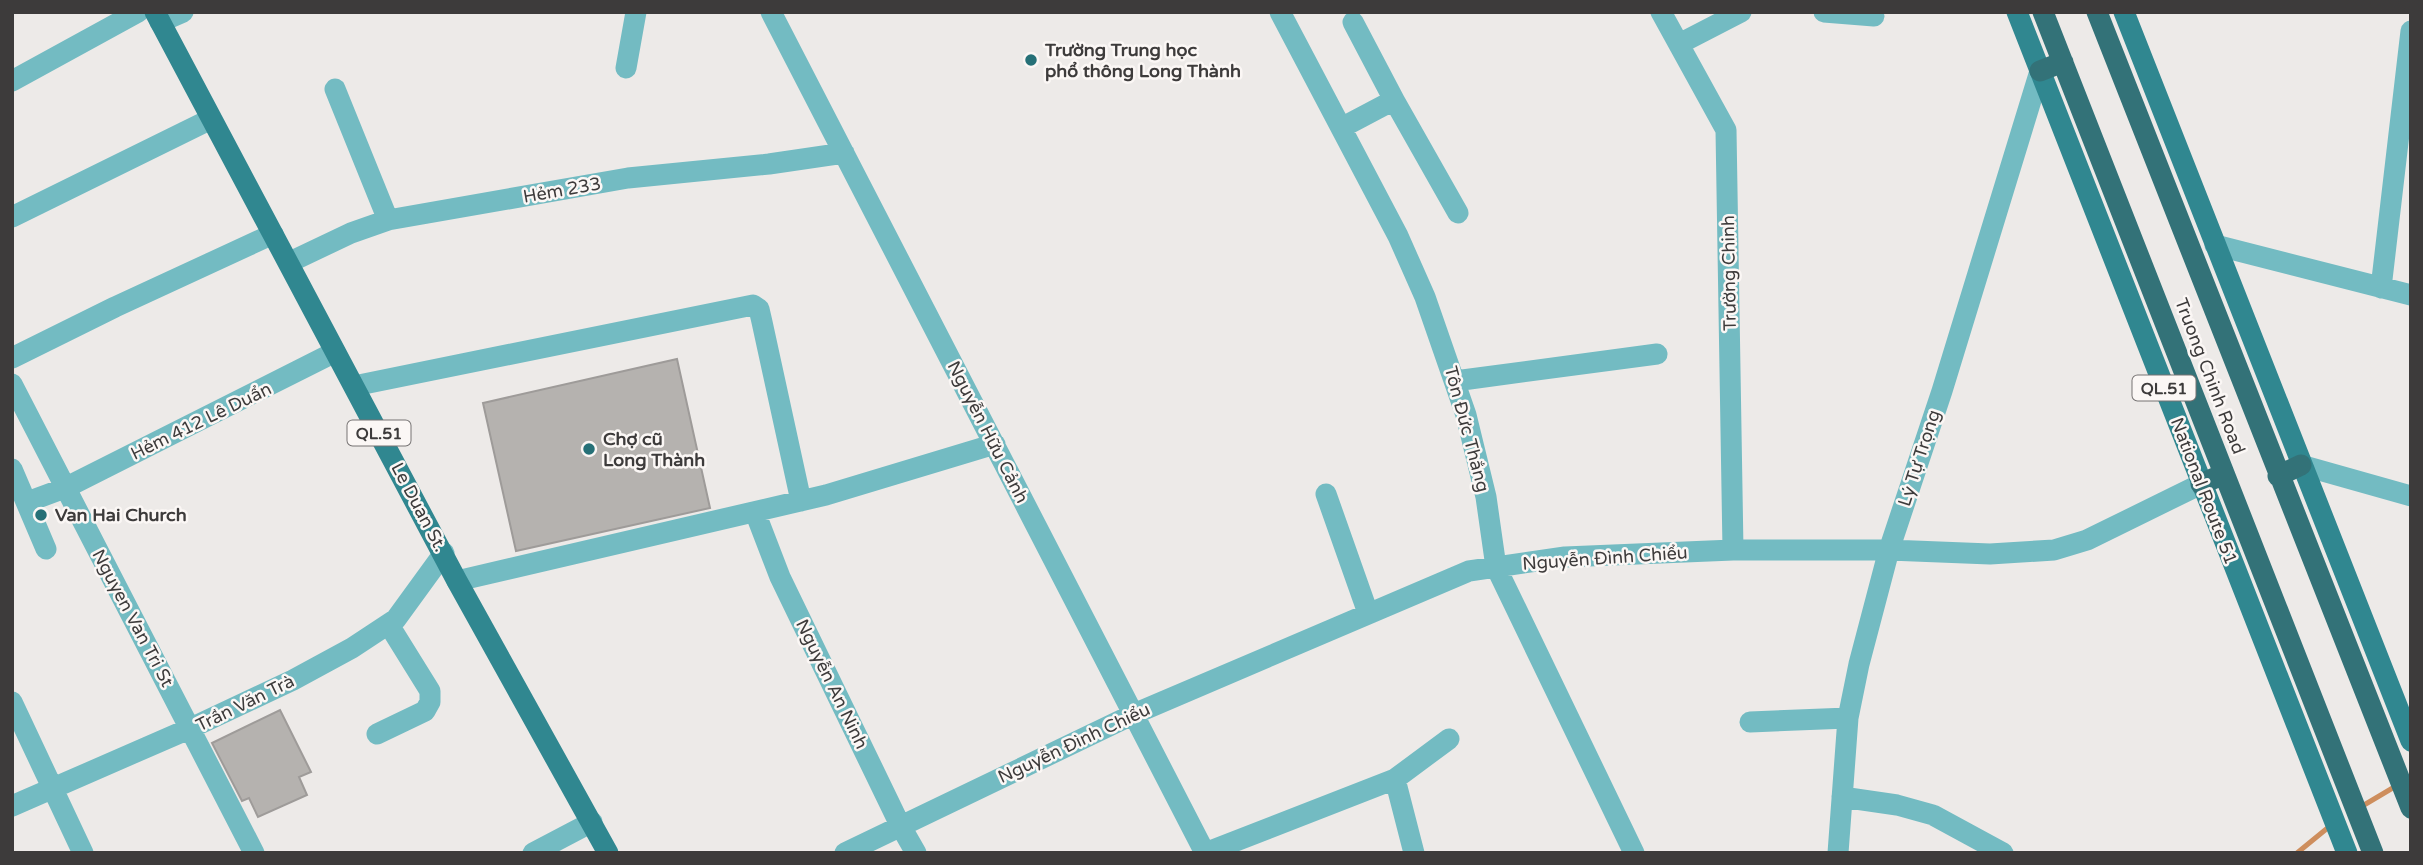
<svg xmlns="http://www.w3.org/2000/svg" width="2423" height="865" font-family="'Varela Round',sans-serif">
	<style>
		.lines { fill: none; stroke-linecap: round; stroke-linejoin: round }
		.stream { stroke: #ce8e5d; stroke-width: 5 }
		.building { fill: #b5b2af; stroke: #9e9b99; stroke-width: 2 }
		.minor { stroke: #73bbc2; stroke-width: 21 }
		.major { stroke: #308790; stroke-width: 21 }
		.highway { stroke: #337278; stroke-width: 21 }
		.poi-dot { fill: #267077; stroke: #fbf7f5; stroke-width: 2.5 }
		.labels { text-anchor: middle; stroke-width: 5; stroke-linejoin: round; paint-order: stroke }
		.shield { fill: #fbf7f5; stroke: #767373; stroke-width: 2 }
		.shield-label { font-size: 16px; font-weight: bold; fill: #3d3b3b }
		.poi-label { font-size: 18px; font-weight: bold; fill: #3d3b3b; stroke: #fbf7f5; text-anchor: start }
		.street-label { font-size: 18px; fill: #3d3b3b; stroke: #fbf7f5 }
	</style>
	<rect width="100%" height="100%" fill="#edeae8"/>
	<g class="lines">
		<path class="stream" d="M2359,808L2396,786
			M2297,853L2330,826"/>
	</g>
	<path class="building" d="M677,359L710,508L516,551L483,403Z
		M280,710L311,772L299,777L307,795L258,817L249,798L242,801L212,743Z"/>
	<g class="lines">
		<path class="minor" d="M771,12L1205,853L1395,779L1449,739
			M1280,12L1398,236L1425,297L1466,415L1486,497L1496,567L1634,853
			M1661,12L1726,130L1733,550
			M1824,12L1874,16
			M160,22L183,12
			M1353,22L1394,100
			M1679,44L1741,12
			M626,68L636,12
			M12,81L138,12
			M335,89L388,220
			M1341,128L1394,100L1458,213
			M12,217L211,119
			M2215,245L2411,295
			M290,262L351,233L388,220L628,178L769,164L844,153
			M2381,288L2411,31
			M12,358L115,307L273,234
			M1455,381L1657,354
			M12,384L254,853
			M354,386L753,305L759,309L762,322L801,501
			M2301,465L2411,496
			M12,469L46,549
			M1326,494L1368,613
			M27,502L65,488L335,352
			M755,512L780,577L900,825L916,853
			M457,581L826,495L995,444
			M12,702L83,853
			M1750,722L1848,718
			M377,734L425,711L430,702V691L389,625
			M1395,779L1414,853
			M1842,797L1897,805L1933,815L2003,853
			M12,806L191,728L293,680L352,648L396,619L444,553
			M533,853L592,822
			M845,853L1134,714L1469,571L1565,557L1733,550H1889L1990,554L2054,550L2087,540L2201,484
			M1838,853L1848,718L1859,664L1889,550L1942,391L2040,71"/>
		<path class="major" d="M155,12L457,581L608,853
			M2017,12L2347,853
			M2124,12L2411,741"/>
		<path class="highway" d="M2043,12L2373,853
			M2097,12L2411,808
			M2040,71L2063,62
			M2278,476L2301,465
			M2201,484L2224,474"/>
	</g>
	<g class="poi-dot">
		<circle cx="1031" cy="60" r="7"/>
		<circle cx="589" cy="449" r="7"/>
		<circle cx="41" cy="515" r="7"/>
	</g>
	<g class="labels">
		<g class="shield">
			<rect x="2132.5" y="375.5" width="63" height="25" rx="5"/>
			<rect x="347.5" y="420.5" width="63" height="25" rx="5"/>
		</g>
		<g class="shield-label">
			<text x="2164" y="394">QL.51</text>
			<text x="379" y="439">QL.51</text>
		</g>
		<g class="poi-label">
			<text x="1045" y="56">Trường Trung học<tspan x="1045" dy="21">phổ thông Long Thành</tspan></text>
			<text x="603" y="445">Chợ cũ<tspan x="603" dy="21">Long Thành</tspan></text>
			<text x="55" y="521">Van Hai Church</text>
		</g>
		<g class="street-label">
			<text transform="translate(562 190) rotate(-10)" y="6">Hẻm 233</text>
			<text transform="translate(1729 273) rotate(-91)" y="6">Trường Chinh</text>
			<text transform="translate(2210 376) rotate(69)" y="6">Truong Chinh Road</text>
			<text transform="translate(201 421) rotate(-26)" y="6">Hẻm 412 Lê Duẩn</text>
			<text transform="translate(1467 429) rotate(75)" y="6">Tôn Đức Thắng</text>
			<text transform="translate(988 432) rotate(63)" y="6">Nguyễn Hữu Cảnh</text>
			<text transform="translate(1919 458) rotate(-72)" y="6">Lý Tự Trọng</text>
			<text transform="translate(2204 491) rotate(69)" y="6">National Route 51</text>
			<text transform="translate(419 507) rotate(62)" y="6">Le Duan St.</text>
			<text transform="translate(1605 558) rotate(-4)" y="6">Nguyễn Đình Chiểu</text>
			<text transform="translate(133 618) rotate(62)" y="6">Nguyen Van Tri St</text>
			<text transform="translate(832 684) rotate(64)" y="6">Nguyễn An Ninh</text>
			<text transform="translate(245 703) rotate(-26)" y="6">Trần Văn Trà</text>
			<text transform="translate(1074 743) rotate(-25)" y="6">Nguyễn Đình Chiểu</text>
		</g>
	</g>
	<rect width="2423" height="865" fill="none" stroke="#3d3b3b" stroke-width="28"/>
</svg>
